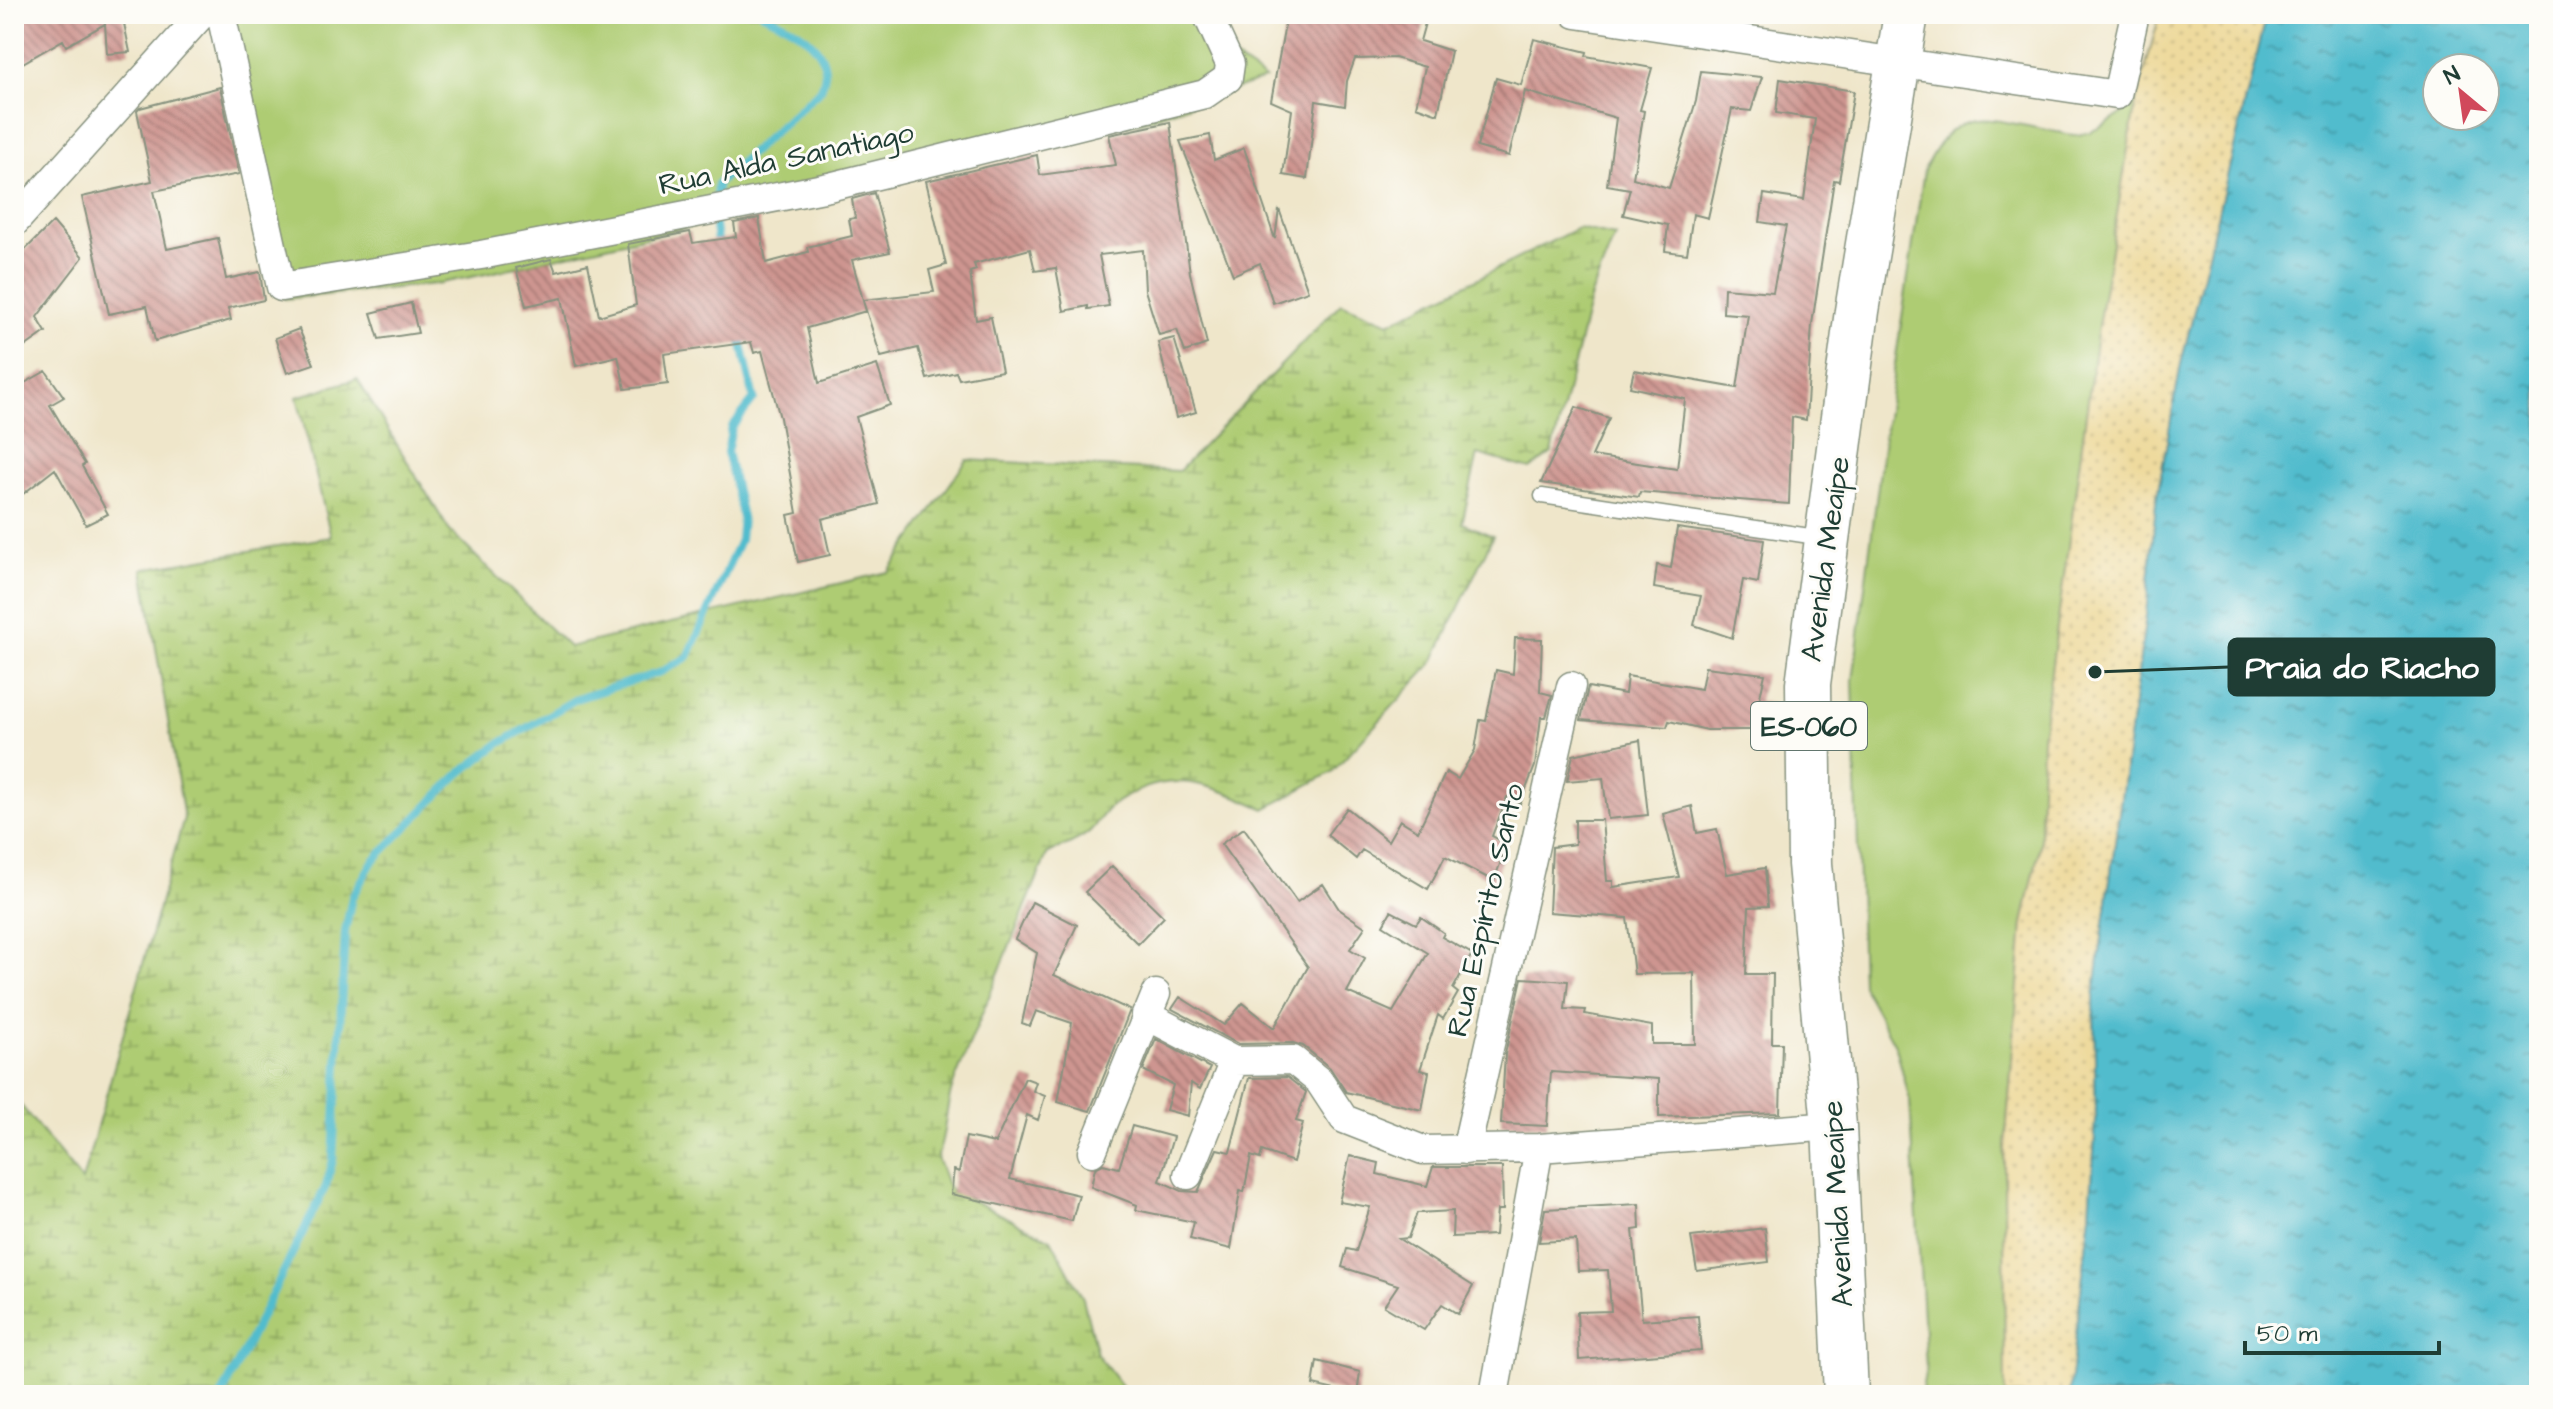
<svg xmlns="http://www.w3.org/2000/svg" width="2553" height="1409" font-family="'Architects Daughter',sans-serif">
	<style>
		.grass { fill: #aecc73; stroke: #668454; stroke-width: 2 }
		.wetland { fill: url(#wetland-marsh); stroke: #668454; stroke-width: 2 }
		.sand { fill: url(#sand-dots); stroke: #868c69; stroke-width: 2 }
		.water { fill: url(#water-ripples); stroke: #387c80; stroke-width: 2; fill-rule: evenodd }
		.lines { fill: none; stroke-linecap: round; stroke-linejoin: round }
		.stream { stroke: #51bccd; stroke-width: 8 }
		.building { fill: url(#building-back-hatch) }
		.lane-casing { stroke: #87927f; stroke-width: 17 }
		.street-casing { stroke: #87927f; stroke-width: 31 }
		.primary-casing { stroke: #87927f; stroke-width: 47 }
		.lane { stroke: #fff; stroke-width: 14 }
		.street { stroke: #fff; stroke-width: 28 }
		.primary { stroke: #fff; stroke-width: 44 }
		.labels { text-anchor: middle; stroke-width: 6; stroke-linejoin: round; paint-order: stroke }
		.shield { fill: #fdfcf7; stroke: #62766e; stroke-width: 2 }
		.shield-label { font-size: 28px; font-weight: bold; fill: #1f3d34 }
		.street-label { font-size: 30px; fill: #1f3d34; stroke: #fdfcf7 }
		.leader { fill: none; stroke: #1f3d34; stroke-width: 3 }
		.callout-dot { fill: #1f3d34; stroke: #fdfcf7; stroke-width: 3 }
		.callout { fill: #1f3d34; stroke: #1f3d34; stroke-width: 3 }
		.callout-label { font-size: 32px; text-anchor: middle; font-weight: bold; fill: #fff }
	</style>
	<defs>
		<pattern id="wetland-marsh" width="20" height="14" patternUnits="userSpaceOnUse" patternTransform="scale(2)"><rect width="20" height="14" fill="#aecc73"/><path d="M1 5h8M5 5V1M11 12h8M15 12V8" fill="none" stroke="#8da75f"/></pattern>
		<pattern id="sand-dots" width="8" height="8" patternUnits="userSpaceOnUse" patternTransform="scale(2)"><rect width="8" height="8" fill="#eeda9e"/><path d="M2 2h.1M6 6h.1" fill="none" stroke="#ccbc89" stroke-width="1.8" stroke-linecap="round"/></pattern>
		<pattern id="water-ripples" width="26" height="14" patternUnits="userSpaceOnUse" patternTransform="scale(2)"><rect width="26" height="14" fill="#51bccd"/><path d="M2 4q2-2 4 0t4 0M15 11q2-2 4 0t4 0" fill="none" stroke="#439aa7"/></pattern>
		<pattern id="building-back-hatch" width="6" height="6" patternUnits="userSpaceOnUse" patternTransform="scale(2)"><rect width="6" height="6" fill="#ce9590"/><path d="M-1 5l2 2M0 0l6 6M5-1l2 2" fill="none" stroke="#a77b76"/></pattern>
	</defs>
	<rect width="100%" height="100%" fill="#fdfcf7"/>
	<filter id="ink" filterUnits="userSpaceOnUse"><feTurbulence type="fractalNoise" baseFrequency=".0125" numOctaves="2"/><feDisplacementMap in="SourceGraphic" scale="16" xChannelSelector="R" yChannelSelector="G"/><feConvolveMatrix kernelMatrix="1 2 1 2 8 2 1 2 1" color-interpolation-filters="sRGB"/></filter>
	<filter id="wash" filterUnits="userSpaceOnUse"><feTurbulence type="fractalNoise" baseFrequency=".006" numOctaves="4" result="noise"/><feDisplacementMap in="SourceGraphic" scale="32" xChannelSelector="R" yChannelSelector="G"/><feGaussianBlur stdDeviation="1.8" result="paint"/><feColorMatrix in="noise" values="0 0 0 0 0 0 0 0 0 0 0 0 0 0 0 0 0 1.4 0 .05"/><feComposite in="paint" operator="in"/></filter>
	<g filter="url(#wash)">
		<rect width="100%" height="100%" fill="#efe6ca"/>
		<path class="grass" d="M232,14H1187L1201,35L1265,79L1141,122L486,274L436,284L284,299Z
			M2136,102L2098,327L2042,738L2040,845L2023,924L2004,1160L2005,1395H1921L1926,1368L1910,1101L1896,1047L1862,985L1853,680L1885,431L1924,170C1956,103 1984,118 2047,130C2056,131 2068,136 2077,135C2099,132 2120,116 2136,102Z"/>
		<path class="wetland" d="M1578,228L1615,236L1591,295L1552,453L1530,469L1478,454L1462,523L1493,536L1432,664L1332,772L1265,809C1207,783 1167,765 1110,807C1102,814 1098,823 1090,831C1080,841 1060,847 1047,854L953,1085C945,1109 946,1134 937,1158L949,1189L1051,1239L1083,1298L1097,1354L1128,1395H14V1097L82,1181L184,818L143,569L331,537L297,397L357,379L449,530L569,647L888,572L967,460L1179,471L1341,303L1389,323Z"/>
		<path class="sand" d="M2160,14H2267L2181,364L2156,503L2146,615L2094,997L2096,1121L2090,1214L2069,1395H2005L2004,1160L2023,924L2040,845L2042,738L2098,327L2136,102Z"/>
		<path class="water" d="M2267,14H2539V1395H2069L2090,1214L2096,1121L2094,997L2146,615L2156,503L2181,364ZM2437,68H2485V116H2437Z"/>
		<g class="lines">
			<path class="stream" d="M718,249L715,226L717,184L821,89C838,48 795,28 763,14
				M222,1395L326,1186L333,1160L345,932L352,897L373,861L458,775L499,744L576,699L661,672L688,657L740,540L742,517L727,452L732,427L754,399L740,335"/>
		</g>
		<g id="blocks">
			<path class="building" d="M14,14H122L130,52L107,54L105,24L66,46L63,40L14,68Z
				M1287,14H1346L1398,23L1400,17L1425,23L1420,41L1451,51L1438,114L1416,106L1425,67L1395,58L1355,59L1347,81L1345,106L1316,101L1307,179L1283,175L1292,110L1271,101Z
				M1534,39L1587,52L1586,56L1652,68L1640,110L1644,111L1633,178L1669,188L1696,101L1701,71L1762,77L1751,111L1732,109L1708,218L1693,214L1687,254L1665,251L1668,225L1623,215L1630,189L1607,185L1616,118L1525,91L1509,156L1477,147L1496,78L1521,85Z
				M1780,79L1854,91L1839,181L1834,180L1812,324L1806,420L1792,417L1789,504L1640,492L1639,497L1541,483L1576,407L1609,418L1592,456L1677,469L1685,399L1630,387L1634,370L1737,388L1748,315L1723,313L1724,288L1773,292L1786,226L1760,222L1764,194L1804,200L1815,119L1776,113Z
				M220,87L239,174L154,191L167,249L218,238L226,279L260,272L264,300L228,308L231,320L155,341L147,306L109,314L82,197L152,181L137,111L140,108Z
				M1170,122L1190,273L1207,344L1185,352L1177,330L1159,335L1145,290L1143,250L1099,255L1109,306L1088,309V306L1064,311L1056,268L1035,271L1030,249L974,264L976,270L970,272L976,320L991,317L1002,371L959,379L956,372L927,379L918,348L881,357L863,301L866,311L807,328L819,383L877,365L890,405L856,417L879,504L822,519L830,555L798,562L788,515L797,513L780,418L762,351L754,353L751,342L664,354L668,384L625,389L618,356L576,366L562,298L526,306L516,268L551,259L556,272L588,264L599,316L636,305L628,244L690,232L693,243L736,237L734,223L759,218L766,263L808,252L807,247L852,236L849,219L855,218L852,199L874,193L890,252L852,260L863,300L934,292L929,270L946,265L926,181L1037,155L1040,175L1116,165L1109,135Z
				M1210,135L1214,160L1244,148L1275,239L1279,209L1308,291L1273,303L1260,263L1233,275L1180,141Z
				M53,222L83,257L37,317L46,332L23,348L14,332V261Z
				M411,303L418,333L379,339L371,313Z
				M299,329L314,364L287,373L275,338Z
				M1174,338L1196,412L1176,418L1158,342Z
				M46,371L64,397L50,405L85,464L82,466L108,514L86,525L55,469L23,494L14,480V389Z
				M1677,528L1764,540L1758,583L1743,580L1732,638L1694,625L1701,596L1654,588L1657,565L1671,568Z
				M1515,638L1542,639L1540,692L1552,695L1546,717H1541L1535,766L1520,804L1507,797L1492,836L1507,844L1494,881L1445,856L1428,889L1362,850L1356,859L1327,835L1347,808L1388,841L1400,820L1418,831L1446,772L1458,779L1475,750L1480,720L1486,721L1496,670L1513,674Z
				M1705,667L1765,674L1759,701L1773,704L1771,730H1707L1669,721L1667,727L1581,720L1588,687L1625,694L1627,676L1701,689Z
				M1640,740L1648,815L1608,819L1603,778L1567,781L1573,755Z
				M1692,806L1697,833L1717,829L1727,874L1765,868L1768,906L1749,907L1746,974H1773L1772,1043H1782L1780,1113L1659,1117V1079L1551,1072L1547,1126L1501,1124L1505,1054L1522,978L1568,981L1565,1009L1586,1010L1585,1014L1652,1026V1044H1695L1694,973L1634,974L1627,918L1549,912L1552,847L1575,844V820H1602L1607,881H1613V887L1679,877L1663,814Z
				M1244,828L1297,902L1323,884L1339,909L1365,927L1350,949L1365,958L1347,992L1393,1012L1428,953L1383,925L1391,911L1416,924L1421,917L1444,933L1442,937L1472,954L1453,989L1458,993L1443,1019L1438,1015L1420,1070L1429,1072L1422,1110L1346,1092L1330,1068L1303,1046L1293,1043L1238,1044L1172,1009L1180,997L1224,1025L1243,1003L1274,1028L1308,967L1221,844Z
				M1112,866L1164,917L1138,944L1085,892Z
				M1032,902L1077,925L1054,975L1130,1010L1090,1111L1058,1102L1072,1023L1036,1011L1030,1026L1022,1023L1037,953L1015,939Z
				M1156,1039L1210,1068L1200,1089L1191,1083L1188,1116L1166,1110L1173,1085L1143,1070Z
				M1287,1077L1306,1092L1296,1121L1303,1123L1293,1162L1262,1151L1260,1159L1251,1156L1244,1192L1240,1191L1231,1249L1190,1239L1194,1222L1136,1210L1137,1205L1091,1187L1095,1168L1103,1164L1119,1168L1132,1126L1173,1137L1160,1181L1182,1191L1198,1192L1217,1149L1230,1152L1249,1078Z
				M1025,1078L1036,1082L1033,1091L1045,1096L1038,1120L1027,1115L1010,1179L1079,1195L1072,1221L951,1194L954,1170L959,1172L966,1137L995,1143Z
				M1350,1156L1379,1163L1377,1174L1427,1186L1433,1167H1502L1503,1210H1497L1495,1235L1452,1237L1453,1211L1417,1213L1408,1238L1399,1239L1473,1286L1458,1314L1442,1304L1424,1330L1384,1306L1398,1285L1342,1267L1347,1249L1356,1251L1370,1207L1339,1202Z
				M1639,1204L1640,1229L1633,1230L1642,1320L1698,1316L1701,1351L1579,1360L1577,1312L1611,1311L1608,1270L1578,1271L1576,1240L1539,1242L1545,1209Z
				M1765,1228L1769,1262L1697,1271L1691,1237Z
				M1317,1361L1360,1372L1357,1395L1313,1385Z"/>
		</g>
	</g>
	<g filter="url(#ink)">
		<use href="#blocks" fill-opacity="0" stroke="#87927f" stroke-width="2"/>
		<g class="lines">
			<g class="lane-casing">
				<path id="lane" d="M1542,496L1823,538"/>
			</g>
			<g class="street-casing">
				<path id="street" d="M221,14L281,287L481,255L829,187L1205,94L1228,78L1230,64L1207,14
					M1576,14L2117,95L2135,14
					M14,223L202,14
					M1146,1015L1234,1061L1293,1060L1319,1081L1344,1119L1423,1150L1539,1148L1834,1126
					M1466,1150L1571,686
					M1092,1152L1156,994
					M1188,1175L1234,1061
					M1494,1395L1539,1148"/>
			</g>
			<g class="primary-casing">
				<path id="primary" d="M1846,1395L1834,1126L1810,864L1808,684L1857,311L1906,14"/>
			</g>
			<use href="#lane" class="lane"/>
			<use href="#street" class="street"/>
			<use href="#primary" class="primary"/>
		</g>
	</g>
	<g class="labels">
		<rect class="shield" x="1751" y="702" width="116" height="48" rx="6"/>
		<g class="shield-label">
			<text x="1809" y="736">ES-060</text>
		</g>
		<g class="street-label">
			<text transform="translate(786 158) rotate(-12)" y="10">Rua Alda Sanatiago</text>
			<text transform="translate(1825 559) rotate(-82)" y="10">Avenida Meaípe</text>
			<text transform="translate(1485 910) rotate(-77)" y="10">Rua Espírito Santo</text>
			<text transform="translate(1837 1204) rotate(-93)" y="10">Avenida Meaípe</text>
		</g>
	</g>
	<path class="leader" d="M2095 672L2229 667"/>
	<circle class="callout-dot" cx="2095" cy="672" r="8"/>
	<rect class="callout" x="2229" y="639" width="265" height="56" rx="8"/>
	<g class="callout-label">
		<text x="2362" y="678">Praia do Riacho</text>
	</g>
	<rect width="2553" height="1409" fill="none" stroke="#fdfcf7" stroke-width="48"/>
	<g transform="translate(2461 92) rotate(331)"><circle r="38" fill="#fdfcf7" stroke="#a4b0a9" stroke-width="2"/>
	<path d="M0-6L14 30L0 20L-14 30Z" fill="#d1495b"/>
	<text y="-12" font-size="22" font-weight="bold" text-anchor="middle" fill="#1f3d34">N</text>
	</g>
	<path d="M2245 1341v12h194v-12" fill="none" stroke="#1f3d34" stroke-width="4"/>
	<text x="2257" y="1341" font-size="24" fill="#1f3d34" stroke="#fdfcf7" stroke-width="6" paint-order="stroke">50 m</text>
</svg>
